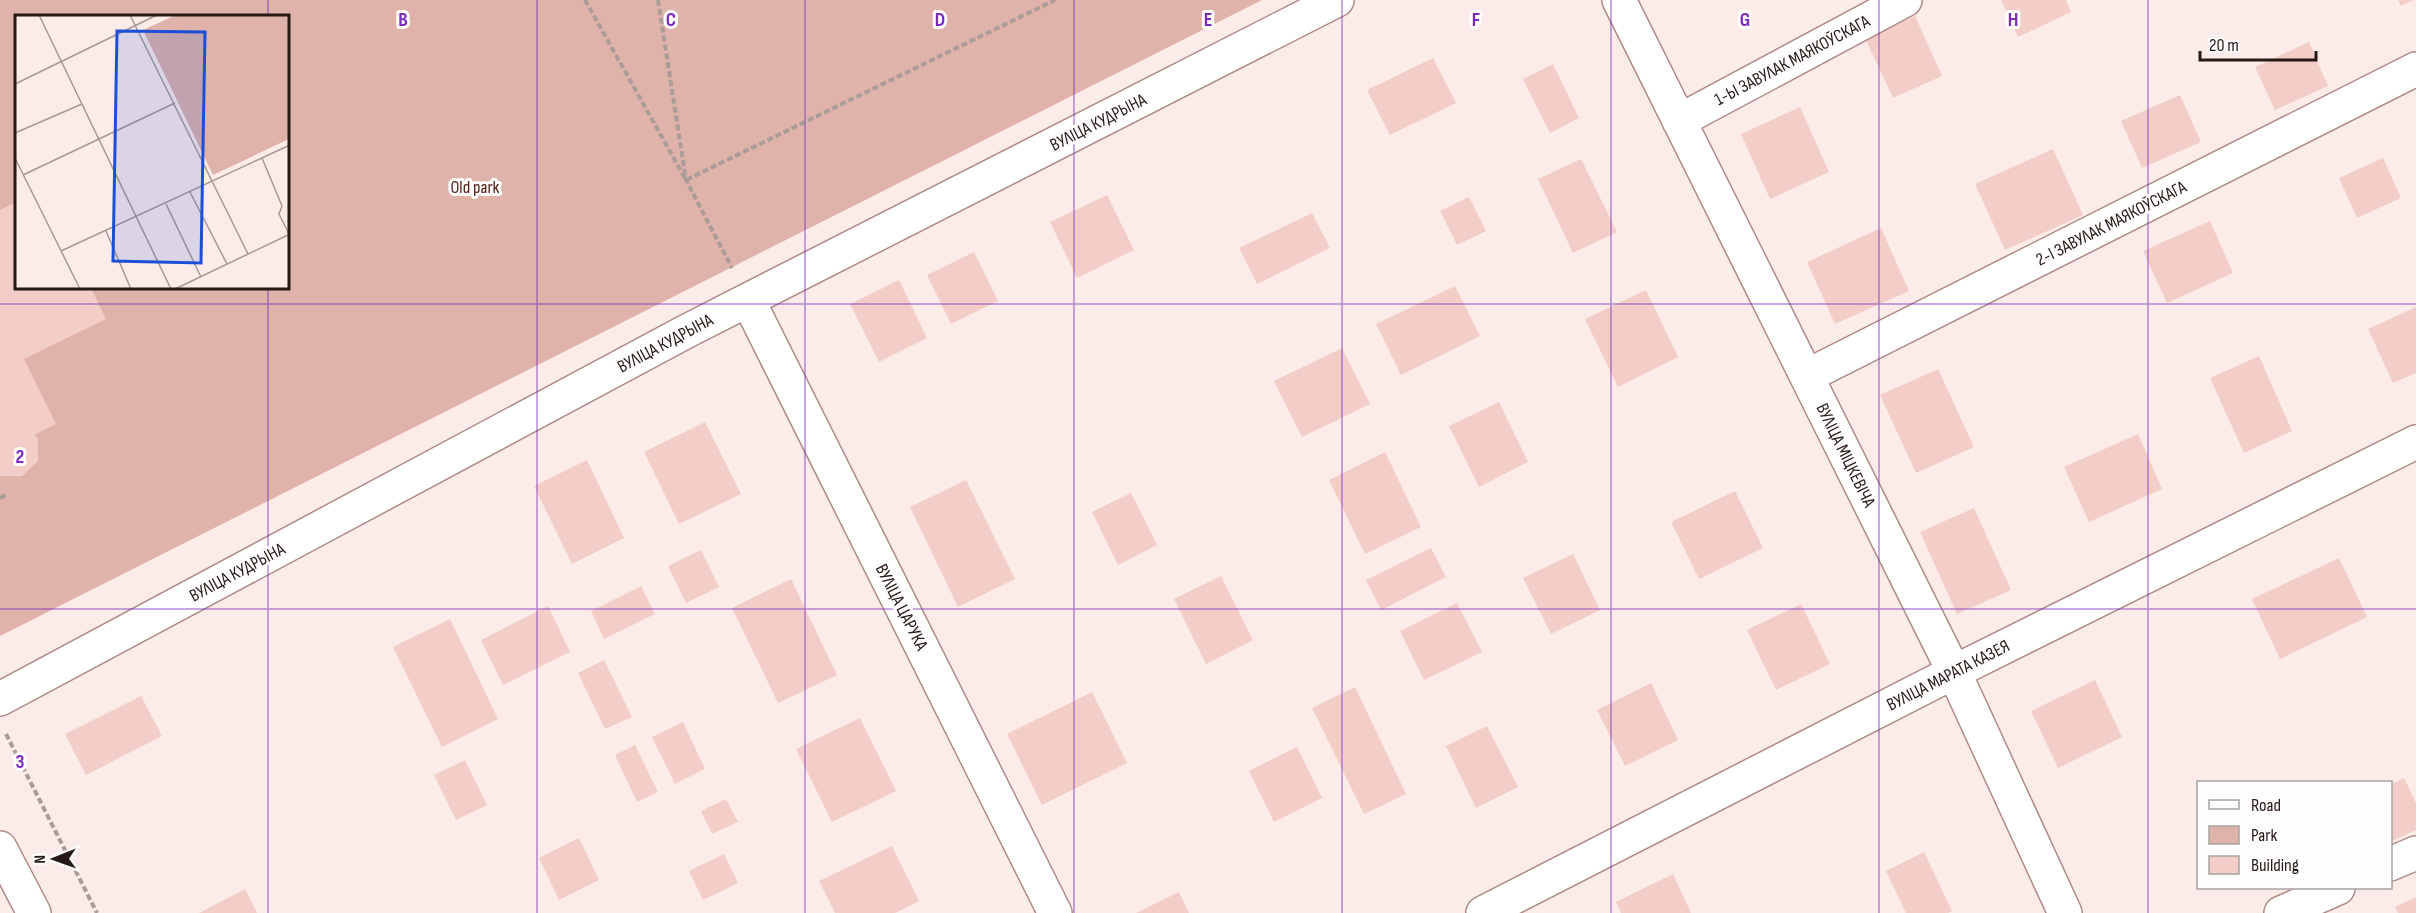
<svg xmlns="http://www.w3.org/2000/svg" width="2416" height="913" font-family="'Sofia Sans Condensed',sans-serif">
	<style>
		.green { fill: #dfb2aa; fill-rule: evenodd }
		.building { fill: #f3cdc7 }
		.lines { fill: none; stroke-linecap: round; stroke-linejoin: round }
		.minor-casing { stroke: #ae8b85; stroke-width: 36 }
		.major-casing { stroke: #ae8b85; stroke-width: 36 }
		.path { stroke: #ab9c99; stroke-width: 4; stroke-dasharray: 6 3; stroke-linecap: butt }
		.minor { stroke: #fff; stroke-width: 33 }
		.major { stroke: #fff; stroke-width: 33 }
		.grid { fill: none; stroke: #7b2cbf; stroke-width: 1.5; stroke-opacity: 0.55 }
		.labels { text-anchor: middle; stroke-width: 6; stroke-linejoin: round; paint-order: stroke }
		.street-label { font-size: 18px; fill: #261916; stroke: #fdfdfd }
		.park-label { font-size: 18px; fill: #551711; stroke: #fdfdfd }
		.inset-road { fill: none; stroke: #a69895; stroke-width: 1.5 }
		.view { fill: #1d4ed8; fill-opacity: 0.15; stroke: #1d4ed8; stroke-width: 3 }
		.inset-edge { fill: none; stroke: #261916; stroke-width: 3 }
		.grid-label { font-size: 20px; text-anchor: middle; font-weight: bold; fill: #7b2cbf; stroke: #fdfdfd; stroke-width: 6; stroke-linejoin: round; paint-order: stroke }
	</style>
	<rect width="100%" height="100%" fill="#fcece9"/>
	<path class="green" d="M0,0H1262L0,636ZM16,16H288V288H16Z"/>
	<path class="building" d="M2001,0H2066L2071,12L2018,37Z
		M2398,0H2413L2401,6Z
		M1915,16L1942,76L1893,98L1865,38Z
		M2309,42L2328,86L2275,110L2255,67Z
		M1433,58L1456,103L1390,135L1367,90Z
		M1553,64L1579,118L1550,133L1523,79Z
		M2180,95L2201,142L2142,168L2121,121Z
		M1800,107L1829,172L1770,199L1741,134Z
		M2053,149L2083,215L2005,250L1975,184Z
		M2383,158L2401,198L2357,218L2339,178Z
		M1581,159L1617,232L1573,253L1538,179Z
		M1107,195L1134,250L1077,278L1050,222Z
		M1469,197L1486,231L1457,245L1440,211Z
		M16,202V288H91L106,319L24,359L56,424L34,435L38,439V461L22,476H0V210Z
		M1312,213L1330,248L1257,284L1239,248Z
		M2210,221L2233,273L2167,303L2143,251Z
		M1881,228L1909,291L1835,324L1807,262Z
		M974,252L998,301L951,324L927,275Z
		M899,280L927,338L879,362L850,304Z
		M1455,286L1480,336L1401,375L1376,324Z
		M1646,290L1678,357L1618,387L1585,319Z
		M2416,307V373L2393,383L2368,329Z
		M1342,348L1370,404L1302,437L1274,381Z
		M2259,356L2292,431L2244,453L2210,378Z
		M1938,369L1974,447L1916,473L1880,395Z
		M1499,402L1528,462L1479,487L1449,426Z
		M705,422L741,494L679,524L644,452Z
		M2138,434L2162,489L2089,522L2064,467Z
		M1385,452L1421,527L1365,554L1329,480Z
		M587,460L624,538L572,564L534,486Z
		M966,480L1015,579L958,607L910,507Z
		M1735,491L1763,548L1699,579L1671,522Z
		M1131,493L1157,545L1118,565L1092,512Z
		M1974,508L2011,590L1957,614L1920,532Z
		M1431,548L1446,577L1381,610L1366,580Z
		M701,550L719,587L686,603L668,566Z
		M1573,554L1600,610L1551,634L1523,578Z
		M2339,558L2367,617L2280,659L2252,599Z
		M1221,576L1253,640L1206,664L1174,599Z
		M791,579L837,675L778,703L732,608Z
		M641,586L655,614L604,639L591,611Z
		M1457,603L1482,652L1424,680L1400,631Z
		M1801,604L1830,664L1776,690L1747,630Z
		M548,606L570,652L503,685L481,640Z
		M450,619L498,719L442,747L393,647Z
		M604,660L632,717L605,729L578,673Z
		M2095,680L2122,737L2058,768L2031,711Z
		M1651,683L1678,740L1625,766L1597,710Z
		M1355,687L1406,794L1364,814L1312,708Z
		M1092,692L1127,763L1042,805L1007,734Z
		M141,696L162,736L86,775L65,734Z
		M860,718L896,791L832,822L796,749Z
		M683,722L705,769L675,784L652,737Z
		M1487,726L1518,787L1476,808L1446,746Z
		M635,745L658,792L637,802L615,755Z
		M1297,747L1322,798L1274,822L1249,771Z
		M465,760L487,805L456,820L434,775Z
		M2404,778L2416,803V830L2390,842V785Z
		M726,799L738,822L712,834L701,811Z
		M579,838L599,880L559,900L539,858Z
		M892,846L919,901L895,913H835L819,881Z
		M1924,852L1952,911L1948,913H1906L1886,871Z
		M724,854L738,883L703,900L689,871Z
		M1673,874L1691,913H1621L1616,902Z
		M245,889L257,913H199Z
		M1179,892L1189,913H1136Z
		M2416,897V913H2398L2395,907Z"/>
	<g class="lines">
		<g class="minor-casing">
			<path id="minor" d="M1619,0L1954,672L2065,913
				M1679,121L1905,0
				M748,300L1055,913
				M1807,376L2416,69
				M0,699L687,331L1337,0
				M2390,864L2416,853
				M1483,913L1954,672L2416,442
				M2281,913L2338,888"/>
		</g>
		<g class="major-casing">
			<path id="major" d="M0,848L34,913"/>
		</g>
		<path class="path" d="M585,0L686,180L1055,0
			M658,0L686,180L732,268
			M0,498L6,495
			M6,734L97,913"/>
		<use href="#minor" class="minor"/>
		<use href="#major" class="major"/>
	</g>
	<path class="grid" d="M268,0V16M537,0V913M805,0V913M1074,0V913M1342,0V913M1611,0V913M1879,0V913M2148,0V913M268,288V913M0,304H2416M0,609H2416"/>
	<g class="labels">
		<g class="street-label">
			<text transform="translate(1792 60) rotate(-28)" y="6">1-Ы ЗАВУЛАК МАЯКОЎСКАГА</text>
			<text transform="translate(1098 122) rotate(-27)" y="6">ВУЛІЦА КУДРЫНА</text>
			<text transform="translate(2111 223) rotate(-27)" y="6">2-І ЗАВУЛАК МАЯКОЎСКАГА</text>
			<text transform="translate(665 343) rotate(-28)" y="6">ВУЛІЦА КУДРЫНА</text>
			<text transform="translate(1846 455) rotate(64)" y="6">ВУЛІЦА МІЦКЕВІЧА</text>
			<text transform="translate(237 572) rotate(-28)" y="6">ВУЛІЦА КУДРЫНА</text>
			<text transform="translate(902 607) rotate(63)" y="6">ВУЛІЦА ЦАРУКА</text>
			<text transform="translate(1948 675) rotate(-27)" y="6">ВУЛІЦА МАРАТА КАЗЕЯ</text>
		</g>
		<g class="park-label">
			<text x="475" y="193">Old park</text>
		</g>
	</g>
	<g transform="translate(15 15)">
		<rect width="274" height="274" fill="#fcece9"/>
		<path d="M161,0H274V124L198,160L128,15Z" fill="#dfb2aa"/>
		<path class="inset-road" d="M24,0L156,274M115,0L233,239M0,69L142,0M0,118L67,89M0,143L65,274M247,143L267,191L264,199L274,219M8,160L160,88M175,177L212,249M151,189L186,262M91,216L116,274M46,236L275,130M160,274L275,219"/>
		<path class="view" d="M102,16L190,17L186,248L98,246Z"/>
		<rect width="274" height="274" class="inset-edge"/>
	</g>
	<g class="grid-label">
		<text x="403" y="26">B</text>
		<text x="671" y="26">C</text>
		<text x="940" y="26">D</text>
		<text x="1208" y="26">E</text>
		<text x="1476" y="26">F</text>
		<text x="1745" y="26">G</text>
		<text x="2013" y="26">H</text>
		<text x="20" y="463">2</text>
		<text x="20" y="768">3</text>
	</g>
	<rect x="2197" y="781" width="195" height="108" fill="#fdfdfd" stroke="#a7a2a1" stroke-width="1.5"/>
	<rect x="2209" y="800" width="30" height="9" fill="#ffffff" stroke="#a7a2a1" stroke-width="1.5"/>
	<text x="2251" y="811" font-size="18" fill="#261916">Road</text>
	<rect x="2209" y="826" width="30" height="18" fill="#dfb2aa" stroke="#a7a2a1" stroke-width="1.5"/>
	<text x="2251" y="841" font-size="18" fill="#261916">Park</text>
	<rect x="2209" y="856" width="30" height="18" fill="#f3cdc7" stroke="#a7a2a1" stroke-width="1.5"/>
	<text x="2251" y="871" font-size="18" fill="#261916">Building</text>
	<g transform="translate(54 859) rotate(269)" stroke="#fdfdfd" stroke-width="4.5" paint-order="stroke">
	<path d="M0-4.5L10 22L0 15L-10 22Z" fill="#261916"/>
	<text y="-9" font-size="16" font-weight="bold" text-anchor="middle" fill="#261916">N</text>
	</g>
	<path d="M2200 51v9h116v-9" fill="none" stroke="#261916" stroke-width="3"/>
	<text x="2209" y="51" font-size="18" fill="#261916" stroke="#fdfdfd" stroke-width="4.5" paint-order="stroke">20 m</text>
</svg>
